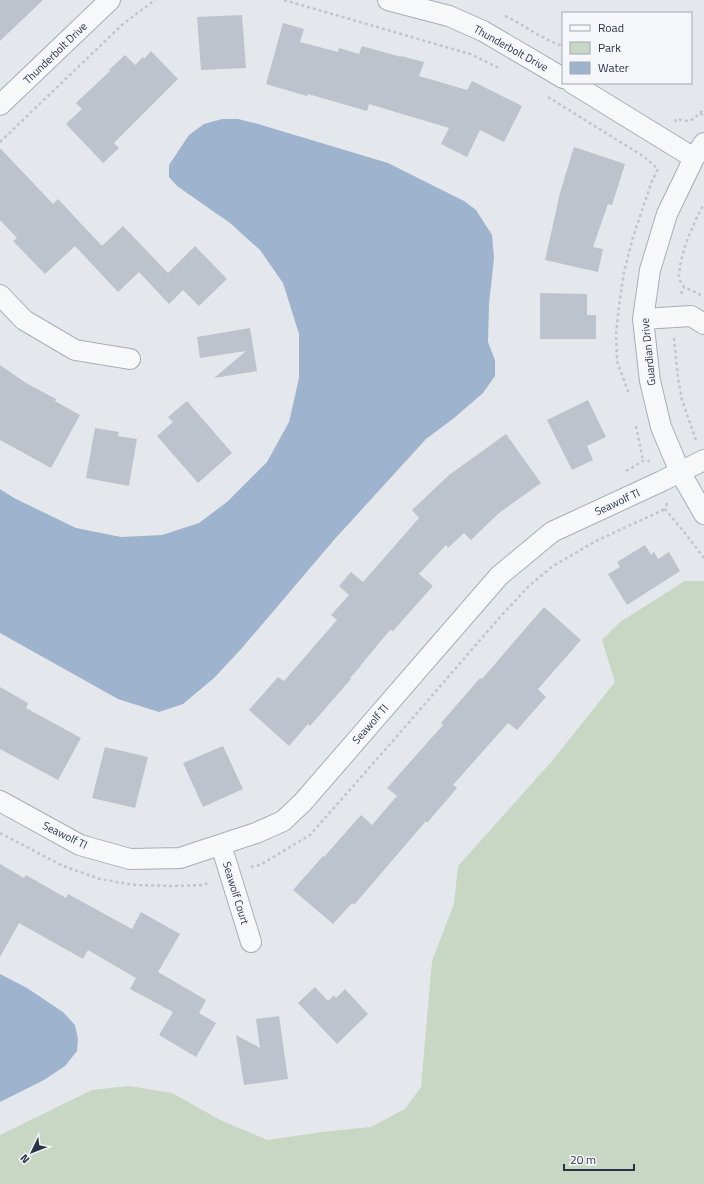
<svg xmlns="http://www.w3.org/2000/svg" width="704" height="1184" font-family="'Titillium Web',sans-serif">
	<style>
		.green { fill: #c8d6c4 }
		.water { fill: #9eb3cd }
		.building { fill: #bdc3cc }
		.lines { fill: none; stroke-linecap: round; stroke-linejoin: round }
		.street-casing { stroke: #a8adb7; stroke-width: 22 }
		.path { stroke: #c2c5cb; stroke-width: 2.5; stroke-dasharray: 3 3; stroke-linecap: butt }
		.street { stroke: #f7f8fa; stroke-width: 20 }
		.labels { text-anchor: middle; stroke-width: 4; stroke-linejoin: round; paint-order: stroke }
		.street-label { font-size: 11px; fill: #2a3345; stroke: #f4f6f9 }
	</style>
	<rect width="100%" height="100%" fill="#e4e7ec"/>
	<path class="green" d="M685,581H704V1184H0V1135L92,1090L129,1086L172,1093L222,1121L268,1140L322,1132L371,1127L405,1109L421,1087L432,961L454,904L458,866L552,761L615,682L602,640L620,622Z"/>
	<path class="water" d="M222,119H238L258,124L388,163L464,201L476,210L492,235L494,258L489,304L488,342L495,360V376L483,393L454,418L426,439L333,541L242,648L214,678L183,704L159,712L118,699L0,633V489L14,498L76,528L121,537L162,535L199,523L227,502L267,462L289,422L299,378V334L283,283L260,250L230,223L177,186L169,177V165L189,135L204,124Z
		M0,974L27,988L63,1012L75,1025L78,1039L77,1051L65,1066L44,1080L0,1102Z"/>
	<path class="building" d="M0,0H43L0,41Z
		M242,15L246,68L201,70L197,17Z
		M283,23L304,29L300,42L338,52L339,48L359,54L362,46L401,57V56L424,62L419,76L467,90L472,81L522,106L504,142L480,130L467,157L441,144L449,128L369,104L367,111L308,94L307,96L266,84Z
		M151,51L178,79L114,143L119,148L103,163L66,124L82,109L76,103L110,71L109,70L125,55L135,65L143,57L144,59Z
		M574,147L625,164L612,205L608,204L593,247L603,249L598,272L545,260L560,193Z
		M0,148L53,204L58,199L102,246L123,226L168,273L195,246L227,279L199,306L183,290L169,304L139,272L118,292L75,246L45,274L13,241L17,238L0,220Z
		M540,293L587,294V315H596V339H540Z
		M250,328L257,371L214,378L246,351L200,358L197,337Z
		M0,365L26,383L56,399L55,401L80,415L51,468L0,440Z
		M588,400L606,437L587,446L593,460L572,470L547,420Z
		M187,401L232,453L198,483L157,436L173,422L168,417Z
		M95,428L119,432L118,436L137,439L129,486L86,478Z
		M506,434L541,483L499,513L471,540L464,533L448,548L446,545L419,574L433,586L393,631L390,630L360,666H361L350,678L351,679L310,726L308,724L289,746L249,710L278,677L284,681L337,620L331,615L349,595L339,586L351,572L363,582L419,518L412,510L449,475Z
		M645,545L651,555L654,552L658,559L669,552L680,571L627,605L608,574L620,567L617,562Z
		M544,607L581,640L538,689L546,697L517,730L508,723L453,785L457,788L427,823L426,821L354,905L352,903L333,924L293,890L323,856L324,857L361,815L372,825L397,796L387,788L443,725L441,723L480,678L482,679Z
		M0,687L28,703L26,708L81,738L58,780L0,749Z
		M223,746L243,789L203,807L183,763Z
		M105,747L148,757L135,808L92,798Z
		M0,864L24,878L26,875L66,898L68,894L132,929L141,912L180,934L158,972L206,1000L199,1013L216,1023L196,1057L159,1035L173,1012L130,989L136,978L88,950L83,959L19,923L0,957Z
		M315,987L328,1001L334,995L336,998L345,989L368,1014L337,1044L298,1003Z
		M279,1016L288,1079L244,1085L236,1035L260,1048L256,1019Z"/>
	<g class="lines">
		<g class="street-casing">
			<path id="street" d="M388,0L449,16L483,31L563,78
				M572,83L694,158
				M0,105L110,0
				M704,143L694,158L667,214L650,270L643,319L650,381L661,427L680,472L704,514
				M0,295L24,320L75,350L130,359
				M643,319L691,316L704,324
				M0,801L80,845L130,859L180,858L256,833L283,821L303,802L499,576L552,532L662,481L704,460
				M221,845L251,942"/>
		</g>
		<path class="path" d="M284,0L470,54L501,69
			M505,16C525,25 543,40 563,46
			M548,97L601,130L643,156L658,169L652,181L633,237L624,272L619,305L616,335L617,361L629,394
			M700,113L704,109
			M675,122L676,119C689,122 691,122 700,113L704,116
			M0,142L123,24L155,0
			M681,294L684,287
			M701,295L684,287C682,284 679,280 679,276C680,254 693,223 704,204
			M674,338L678,378L682,400L696,440
			M636,426L643,461
			M626,471L643,461H650
			M667,503L665,509L684,532L704,558
			M0,833L63,866L100,879L135,885L172,886L205,885L209,881
			M251,867L260,865L310,835L398,735L500,617L529,586L553,566L596,541L665,509"/>
		<use href="#street" class="street"/>
	</g>
	<g class="labels">
		<g class="street-label">
			<text transform="translate(511 48) rotate(29)" y="4">Thunderbolt Drive</text>
			<text transform="translate(55 53) rotate(-44)" y="4">Thunderbolt Drive</text>
			<text transform="translate(648 352) rotate(-96)" y="4">Guardian Drive</text>
			<text transform="translate(617 502) rotate(-25)" y="4">Seawolf Tl</text>
			<text transform="translate(370 724) rotate(-49)" y="4">Seawolf Tl</text>
			<text transform="translate(65 835) rotate(26)" y="4">Seawolf Tl</text>
			<text transform="translate(236 893) rotate(73)" y="4">Seawolf Court</text>
		</g>
	</g>
	<rect x="562" y="12" width="130" height="72" fill="#f4f6f9" stroke="#a3a8b1"/>
	<rect x="570" y="25" width="20" height="6" fill="#f7f8fa" stroke="#a3a8b1"/>
	<text x="598" y="32" font-size="12" fill="#2a3345">Road</text>
	<rect x="570" y="42" width="20" height="12" fill="#c8d6c4" stroke="#a3a8b1"/>
	<text x="598" y="52" font-size="12" fill="#2a3345">Park</text>
	<rect x="570" y="62" width="20" height="12" fill="#9eb3cd" stroke="#a3a8b1"/>
	<text x="598" y="72" font-size="12" fill="#2a3345">Water</text>
	<g transform="translate(32 1152) rotate(227)" stroke="#f4f6f9" stroke-width="3" paint-order="stroke">
	<path d="M0-3L7 15L0 10L-7 15Z" fill="#2a3345"/>
	<text y="-6" font-size="11" font-weight="bold" text-anchor="middle" fill="#2a3345">N</text>
	</g>
	<path d="M564 1164v6h70v-6" fill="none" stroke="#2a3345" stroke-width="2"/>
	<text x="570" y="1164" font-size="12" fill="#2a3345" stroke="#f4f6f9" stroke-width="3" paint-order="stroke">20 m</text>
</svg>
